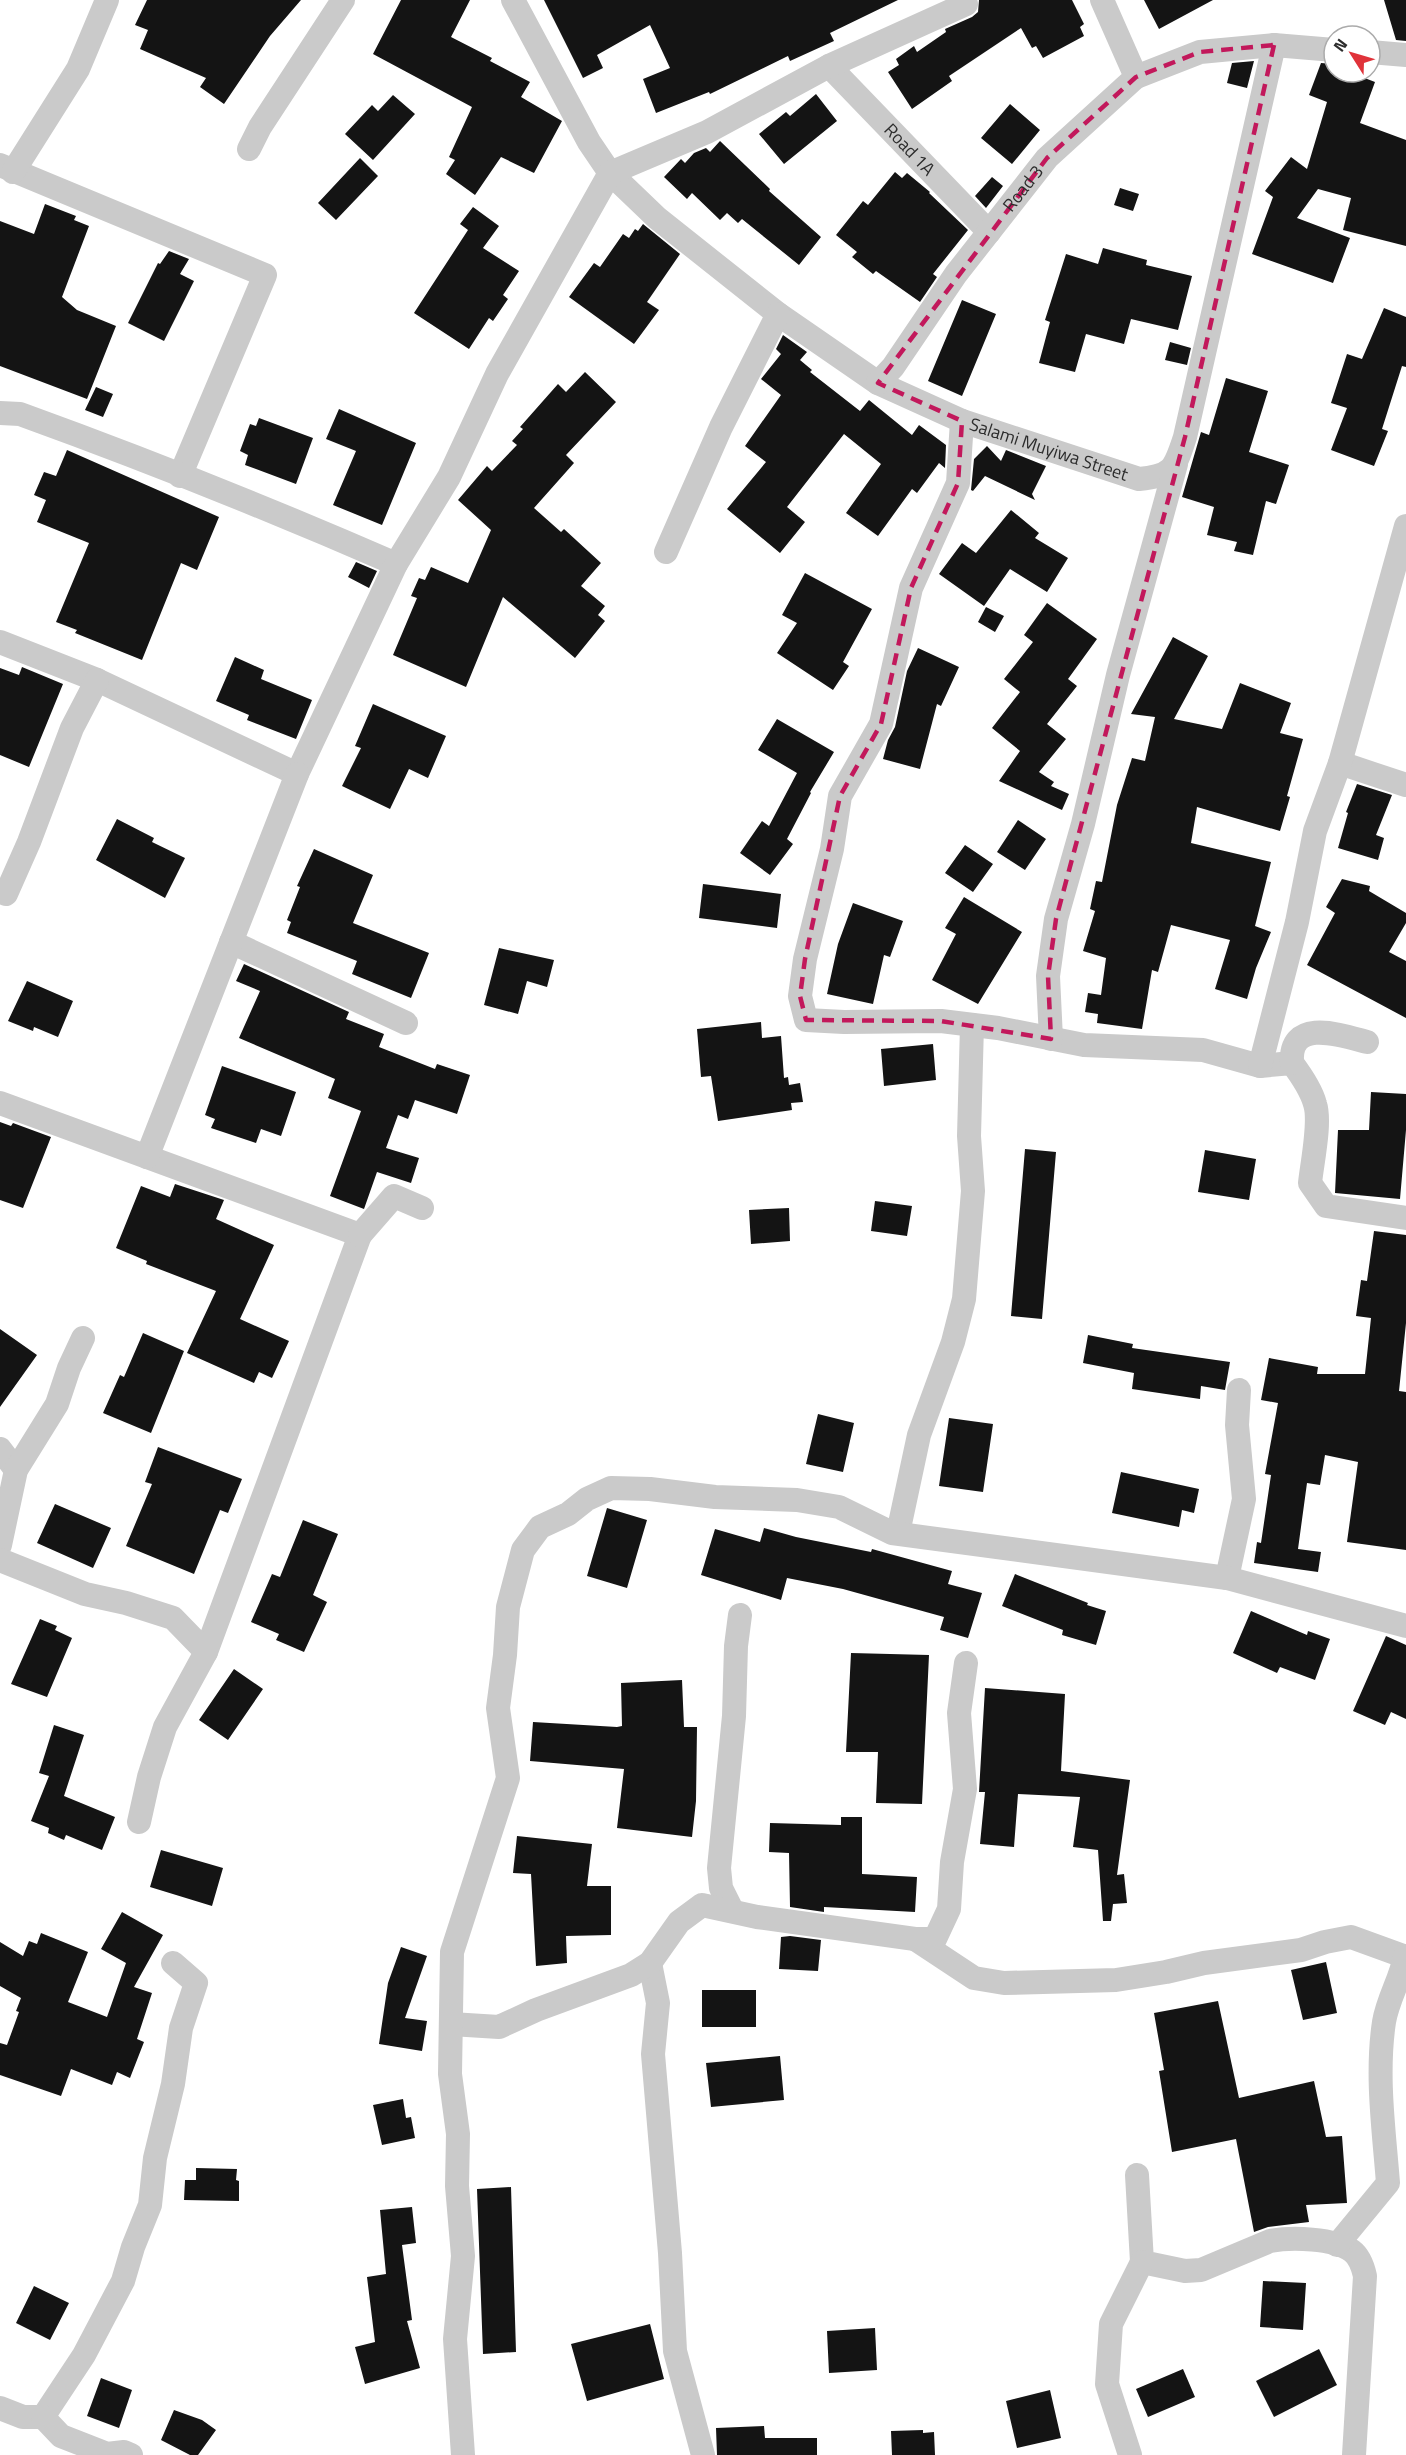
<svg xmlns="http://www.w3.org/2000/svg" width="1406" height="2455" font-family="'Titillium Web',sans-serif">
	<style>
		.building { fill: #141414 }
		.lines { fill: none; stroke-linecap: round; stroke-linejoin: round }
		.street { stroke: #cacaca; stroke-width: 24 }
		.marked { fill: none; stroke: #c2185b; stroke-width: 4.5; stroke-dasharray: 12 8; stroke-linejoin: round }
		.labels { text-anchor: middle; stroke-width: 6; stroke-linejoin: round; paint-order: stroke }
		.street-label { font-size: 18px; fill: #2d2d2d; stroke: #fff }
	</style>
	<rect width="100%" height="100%" fill="#fff"/>
	<path class="building" d="M147,0H301L270,36L224,104L200,87L206,78L140,49L148,30L135,25Z
		M401,0H470L451,37L492,58L490,61L530,82L521,97L562,121L534,173L501,157L475,195L446,174L455,160L449,157L472,107L373,54Z
		M544,0H898L830,33L834,41L790,61L788,56L710,94L709,92L656,113L643,79L670,68L650,25L597,55L603,68L583,78Z
		M979,0H1072L1084,24L1080,27L1084,36L1043,58L1036,46L1032,48L1021,28L949,76L952,81L912,109L888,72L899,65L896,59L914,46L917,52L946,32L945,29L972,17L978,12Z
		M1144,0H1213L1159,29Z
		M1384,0H1406V41L1396,40Z
		M1254,61L1247,88L1227,83L1232,63Z
		M1321,63L1334,64V72H1349L1375,82L1360,123L1406,140V246L1343,230L1351,198L1318,189L1297,218L1350,238L1333,283L1252,254L1273,197L1265,191L1291,157L1307,169L1327,102L1309,95Z
		M816,94L837,121L784,164L759,134L786,112L790,116Z
		M393,95L415,114L373,160L345,134L372,105L378,111Z
		M1010,104L1040,130L1012,164L981,138Z
		M720,141L770,189L769,191L821,237L799,265L742,219L738,223L727,213L720,220L692,193L687,199L664,177L681,159L685,163L694,153L706,148L710,152Z
		M360,158L378,176L336,220L318,203Z
		M895,172L902,178L907,173L930,192L929,193L968,230L933,274L937,277L920,302L876,271L873,274L852,257L857,252L836,235L863,201L868,205Z
		M992,177L1003,186L986,208L975,196Z
		M1120,188L1139,194L1133,211L1114,205Z
		M45,204L76,216L74,220L89,226L62,297L77,310L116,326L87,399L0,366V221L34,234Z
		M473,207L499,226L483,248L519,271L503,295L508,299L493,321L489,318L469,349L414,313L468,230L460,224Z
		M643,224L680,254L647,302L659,310L634,344L569,297L594,263L600,267L623,234L629,238L635,229L638,231Z
		M1103,248L1147,260L1146,265L1192,276L1178,330L1131,319L1124,344L1086,334L1075,372L1039,363L1050,322L1045,320L1066,254L1098,264Z
		M169,251L189,259L180,274L194,281L164,341L128,323L158,263L160,264Z
		M962,300L996,314L962,396L928,381Z
		M1384,308L1406,317V367L1402,366L1382,429L1388,431L1374,466L1331,450L1347,408L1331,403L1347,354L1362,359Z
		M783,335L807,352L800,360L812,370L810,372L860,411L869,400L912,435L919,425L946,445L945,468L939,463L917,493L912,489L878,536L846,513L881,464L844,434L787,507L805,522L780,553L727,509L766,462L745,446L781,395L761,379L781,354L776,349Z
		M1170,342L1191,348L1187,365L1165,360Z
		M585,372L616,402L566,455L574,463L534,508L561,532L564,529L601,563L581,586L605,606L598,615L605,621L575,658L503,597L466,687L393,655L417,598L411,596L419,578L425,580L431,567L468,583L491,530L458,500L487,466L492,471L517,445L512,441L523,429L520,427L558,384L566,392Z
		M1226,378L1268,391L1249,452L1289,465L1276,504L1266,501L1253,555L1234,551L1237,542L1207,535L1214,507L1182,497L1201,432L1209,435Z
		M96,387L113,394L103,417L85,410Z
		M339,409L416,443L382,525L333,505L356,451L326,439Z
		M259,418L313,438L296,484L245,465L248,455L240,451L250,424L256,426Z
		M987,446L1001,461L1006,450L1046,466L1032,494L1035,500L985,476L973,491L971,490L974,459Z
		M67,450L219,517L197,570L181,563L142,660L75,633L77,630L56,622L89,543L37,522L46,500L34,495L44,472L56,476Z
		M1011,510L1039,533L1035,538L1068,558L1047,592L1010,569L984,606L939,574L962,543L976,553Z
		M356,562L377,571L369,588L348,577Z
		M805,573L872,609L843,662L849,666L833,690L777,653L797,623L782,615Z
		M1047,603L1097,639L1068,679L1077,686L1047,724L1066,739L1039,772L1054,782L1051,786L1069,794L1062,810L999,781L1020,751L992,728L1020,692L1004,679L1033,642L1024,635Z
		M986,607L1004,616L995,632L978,622Z
		M1173,637L1208,656L1174,719L1222,729L1240,683L1291,703L1280,733L1303,739L1287,796L1290,797L1280,831L1197,807L1191,843L1271,862L1255,926L1271,932L1256,968L1247,999L1215,989L1230,940L1171,925L1158,972L1152,970L1142,1029L1097,1023L1098,1014L1085,1012L1088,993L1101,995L1106,958L1083,951L1095,911L1090,909L1096,881L1102,882L1117,805L1132,758L1145,761L1155,717L1131,714Z
		M918,648L959,667L941,706L937,704L920,769L883,759L888,740L895,727L907,671Z
		M235,657L264,670L261,679L312,700L296,739L247,720L249,715L216,701Z
		M22,667L63,684L29,767L0,755V668L19,675Z
		M373,704L446,736L428,778L409,769L390,809L342,786L361,748L355,746Z
		M777,719L834,752L810,792L811,793L787,839L793,844L770,875L740,853L762,821L769,826L797,773L758,750Z
		M1357,784L1392,795L1376,835L1384,838L1378,860L1338,848L1348,813L1346,812Z
		M117,819L154,838L152,842L185,858L165,898L96,860Z
		M1018,820L1046,839L1025,870L997,852Z
		M965,845L993,864L973,892L945,873Z
		M314,849L373,875L353,923L429,953L411,998L352,974L357,961L287,933L291,922L287,920L300,887L297,886Z
		M1342,879L1370,886L1369,891L1406,913V923L1389,952L1406,961V1018L1307,965L1335,913L1326,907Z
		M703,884L781,894L777,928L699,918Z
		M964,897L1022,932L978,1004L932,980L956,934L945,928Z
		M853,903L903,921L890,957L884,955L873,1004L827,994L838,944Z
		M499,948L554,960L547,987L527,981L518,1014L484,1005Z
		M244,964L349,1012L346,1019L384,1034L379,1047L435,1069L437,1064L470,1075L457,1114L415,1100L408,1119L398,1115L386,1148L419,1158L411,1183L377,1172L364,1209L330,1196L361,1111L328,1098L335,1079L239,1038L260,991L236,981Z
		M27,981L73,1001L58,1037L34,1027L33,1031L8,1021Z
		M761,1022L762,1038L781,1036L784,1078L788,1077L789,1085L800,1083L803,1102L791,1103L792,1110L718,1121L711,1076L701,1077L697,1029Z
		M933,1044L936,1080L884,1086L881,1049Z
		M222,1066L296,1092L281,1136L261,1129L256,1143L211,1128L215,1119L205,1115Z
		M1371,1092L1406,1094V1130L1400,1199L1335,1193L1338,1130H1369Z
		M0,1122L11,1126L13,1123L51,1137L23,1208L0,1200Z
		M1025,1149L1056,1152L1042,1319L1011,1316Z
		M1205,1150L1256,1159L1249,1200L1198,1192Z
		M175,1184L224,1200L216,1219L274,1245L240,1319L289,1341L272,1378L259,1372L254,1383L187,1353L216,1291L146,1264L147,1261L116,1248L141,1186L170,1197Z
		M875,1201L912,1206L907,1236L871,1231Z
		M789,1208L790,1241L751,1244L749,1210Z
		M1374,1231L1406,1235V1323L1399,1391L1406,1392V1550L1347,1542L1358,1462L1325,1455L1320,1485L1307,1483L1298,1549L1321,1552L1318,1572L1254,1563L1257,1542L1261,1543L1271,1475L1265,1474L1278,1403L1261,1400L1269,1358L1318,1367L1317,1374H1365L1371,1318L1356,1316L1361,1280L1367,1281Z
		M0,1329L37,1355L0,1407Z
		M143,1333L184,1351L151,1433L103,1413L120,1375L124,1377Z
		M1088,1335L1133,1344L1132,1348L1230,1362L1225,1390L1201,1386L1200,1399L1132,1389L1134,1373L1083,1363Z
		M818,1414L854,1423L843,1472L806,1464Z
		M949,1418L993,1424L983,1492L939,1486Z
		M158,1447L242,1479L228,1513L220,1510L194,1574L126,1546L152,1484L145,1482Z
		M1121,1472L1199,1489L1194,1513L1182,1510L1179,1527L1112,1513Z
		M55,1504L111,1528L93,1568L37,1543Z
		M607,1508L647,1520L627,1588L587,1576Z
		M303,1520L338,1534L313,1595L327,1602L304,1652L276,1640L279,1634L251,1622L272,1574L280,1577Z
		M764,1528L796,1537L871,1552L872,1549L952,1571L948,1584L982,1593L968,1638L940,1630L944,1617L843,1589L787,1578L781,1600L701,1575L715,1529L760,1542Z
		M1015,1574L1088,1603L1087,1605L1106,1611L1096,1645L1062,1635L1063,1630L1002,1606Z
		M1251,1611L1307,1635L1308,1631L1330,1639L1315,1680L1280,1667L1277,1673L1233,1653Z
		M40,1619L57,1626L55,1630L72,1638L47,1697L11,1684Z
		M1386,1636L1406,1645V1719L1391,1712L1385,1725L1353,1711Z
		M851,1653L929,1655L922,1804L876,1803L878,1752H846Z
		M234,1669L263,1689L228,1740L199,1720Z
		M682,1680L684,1727H697L696,1801L692,1837L617,1828L624,1769L530,1761L533,1722L617,1727L622,1726L621,1683Z
		M985,1688L1065,1694L1061,1771L1130,1780L1117,1875L1124,1874L1127,1903L1113,1904L1111,1921H1103L1098,1850L1073,1847L1080,1797L1018,1794L1014,1847L980,1844L985,1792H979Z
		M54,1725L84,1735L64,1796L115,1817L102,1850L66,1835L64,1840L48,1833L49,1828L31,1821L49,1776L39,1773Z
		M841,1817H862V1874L917,1877L915,1912L824,1907V1912L790,1907L789,1853L769,1852L770,1823L841,1825Z
		M517,1836L592,1844L587,1886H611V1935L566,1936L567,1963L536,1966L531,1874L513,1873Z
		M161,1850L223,1868L212,1906L150,1887Z
		M122,1912L163,1935L134,1987L152,1993L137,2039L144,2042L130,2078L117,2072L112,2085L71,2069L61,2096L0,2075V2043L7,2045L19,2012L16,2011L21,1998L0,1986V1942L23,1956L29,1941L37,1944L41,1933L88,1952L68,2002L107,2017L126,1963L101,1949Z
		M790,1936L821,1940L818,1971L779,1969L781,1937Z
		M401,1947L427,1956L405,2018L427,2021L422,2051L379,2044L388,1983Z
		M1326,1962L1337,2013L1303,2020L1291,1970Z
		M702,1990H756V2027H702Z
		M1218,2001L1239,2098L1314,2081L1326,2137L1342,2136L1347,2203L1306,2205L1309,2222L1268,2227L1254,2232L1236,2139L1172,2152L1159,2071L1164,2070L1154,2013Z
		M780,2056L784,2100L711,2107L706,2063Z
		M403,2099L406,2118L411,2117L415,2138L382,2145L373,2105Z
		M196,2168L237,2169L236,2180L239,2181V2201L184,2200L185,2180H196Z
		M511,2187L516,2352L483,2354L477,2189Z
		M412,2207L416,2243L402,2245L412,2320L407,2321L420,2368L365,2384L355,2347L375,2342L367,2277L386,2274L380,2210Z
		M1263,2281L1306,2283L1303,2330L1260,2327Z
		M34,2286L69,2303L50,2340L16,2323Z
		M650,2324L664,2379L587,2401L571,2344Z
		M875,2328L877,2370L829,2373L827,2331Z
		M1319,2349L1337,2385L1274,2417L1256,2381Z
		M1183,2369L1195,2397L1148,2417L1136,2389Z
		M101,2378L132,2390L119,2428L87,2416Z
		M1050,2390L1061,2438L1017,2448L1006,2401Z
		M174,2410L202,2420L216,2430L198,2455H190L161,2440Z
		M764,2426L765,2438H817V2455H717L716,2428Z
		M923,2430V2433L934,2432L935,2455H892L891,2431Z"/>
	<g class="lines">
		<g class="street">
			<path id="s1" d="M513,0L589,142L610,173L657,218L778,314L878,383L962,421L1139,479C1174,476 1175,467 1185,437L1274,45"/>
			<path d="M1370,52L1406,55"/>
			<path id="s2" d="M829,66L989,232"/>
			<path d="M1136,77L1200,52L1274,45L1334,50"/>
			<path d="M249,149L260,127L343,0"/>
			<path d="M0,165L265,275L180,476"/>
			<path d="M13,172L78,69L107,0"/>
			<path id="s3" d="M878,383L893,367L956,274L1047,158L1136,77L1102,0"/>
			<path d="M0,413L20,414C147,460 272,510 396,564"/>
			<path d="M962,421L958,483L911,588L881,724L840,796L832,849L805,959L800,996L806,1020L844,1022L941,1021L998,1028L1084,1045L1203,1050L1260,1066L1292,1063C1301,1075 1311,1089 1315,1104C1321,1122 1312,1163 1310,1183L1326,1206L1406,1218"/>
			<path d="M666,552L721,427L778,314"/>
			<path d="M0,642L97,680L297,774L396,564L449,477L497,374L610,173L707,132L829,66L966,4"/>
			<path d="M1340,763L1406,785"/>
			<path d="M6,894L29,842L72,728L97,680"/>
			<path d="M231,942L406,1023"/>
			<path d="M1051,1039L1048,976L1056,919L1083,824L1118,675L1176,464"/>
			<path d="M1292,1063C1289,1017 1341,1035 1367,1042"/>
			<path d="M1260,1066L1297,922L1315,831L1340,763L1406,526"/>
			<path d="M0,1103L360,1235L206,1652"/>
			<path d="M147,1157L297,774"/>
			<path d="M360,1235L394,1196L422,1208"/>
			<path d="M0,1449L16,1470"/>
			<path d="M898,1533L919,1435L953,1342L964,1299L973,1191L969,1136L972,1025"/>
			<path d="M0,1545L16,1470L57,1404L69,1368L83,1338"/>
			<path d="M0,1560L85,1594L126,1603L173,1618L206,1652L165,1727L149,1777L139,1822"/>
			<path d="M1227,1578L1244,1499L1237,1425L1239,1390"/>
			<path d="M732,1910L721,1888L719,1868L734,1716L736,1646L740,1615"/>
			<path d="M915,1939L974,1978L1004,1983L1116,1980L1166,1972L1204,1963L1301,1950L1325,1942L1351,1937L1406,1957"/>
			<path d="M650,1963L658,2003L653,2054L670,2253L675,2351L703,2455"/>
			<path d="M451,2024L499,2027L536,2010L631,1975L650,1963L679,1922L702,1905L757,1917L915,1939H935L949,1909L952,1862L965,1789L959,1713L966,1663"/>
			<path d="M1137,2175L1142,2262L1185,2271L1201,2270L1270,2241C1291,2237 1334,2238 1352,2251C1360,2257 1363,2267 1365,2276L1354,2455"/>
			<path d="M1337,2245L1388,2183C1384,2131 1376,2075 1384,2022C1388,1998 1401,1979 1405,1956"/>
			<path d="M0,2408L23,2417H43L84,2355L123,2281L133,2247L150,2205L155,2158L173,2084L181,2028L196,1983L173,1963"/>
			<path d="M43,2417L61,2436L107,2454L124,2452L131,2455"/>
			<path d="M463,2455L455,2339L463,2256L457,2186L458,2134L450,2074L452,1952L508,1778L498,1708L505,1655L508,1607L523,1550L540,1527L568,1514L587,1499L611,1488L650,1489L715,1497L797,1500L839,1507L892,1533L1227,1578L1406,1626"/>
			<path d="M1130,2455L1107,2384L1111,2324L1142,2262"/>
		</g>
	</g>
	<path class="marked" d="M1274,45L1185,437L1056,919L1048,976L1051,1039L941,1021L806,1020L800,996L805,959L840,796L881,724L911,588L958,483L962,421L878,383L1047,158L1136,77L1200,52Z"/>
	<g class="labels">
		<g class="street-label">
			<text dy="6" stroke="none"><textPath href="#s2" startOffset="116">Road 1A</textPath></text>
			<text dy="6" stroke="none"><textPath href="#s3" startOffset="243">Road 3</textPath></text>
			<text dy="6" stroke="none"><textPath href="#s1" startOffset="723">Salami Muyiwa Street</textPath></text>
		</g>
	</g>
	<g transform="translate(1352 54) rotate(307)"><circle r="28" fill="#ffffff" stroke="#ababab" stroke-width="1.5"/>
	<path d="M0-4.5L10 22L0 15L-10 22Z" fill="#e0333a"/>
	<text y="-9" font-size="16" font-weight="bold" text-anchor="middle" fill="#2d2d2d">N</text>
	</g>
</svg>
